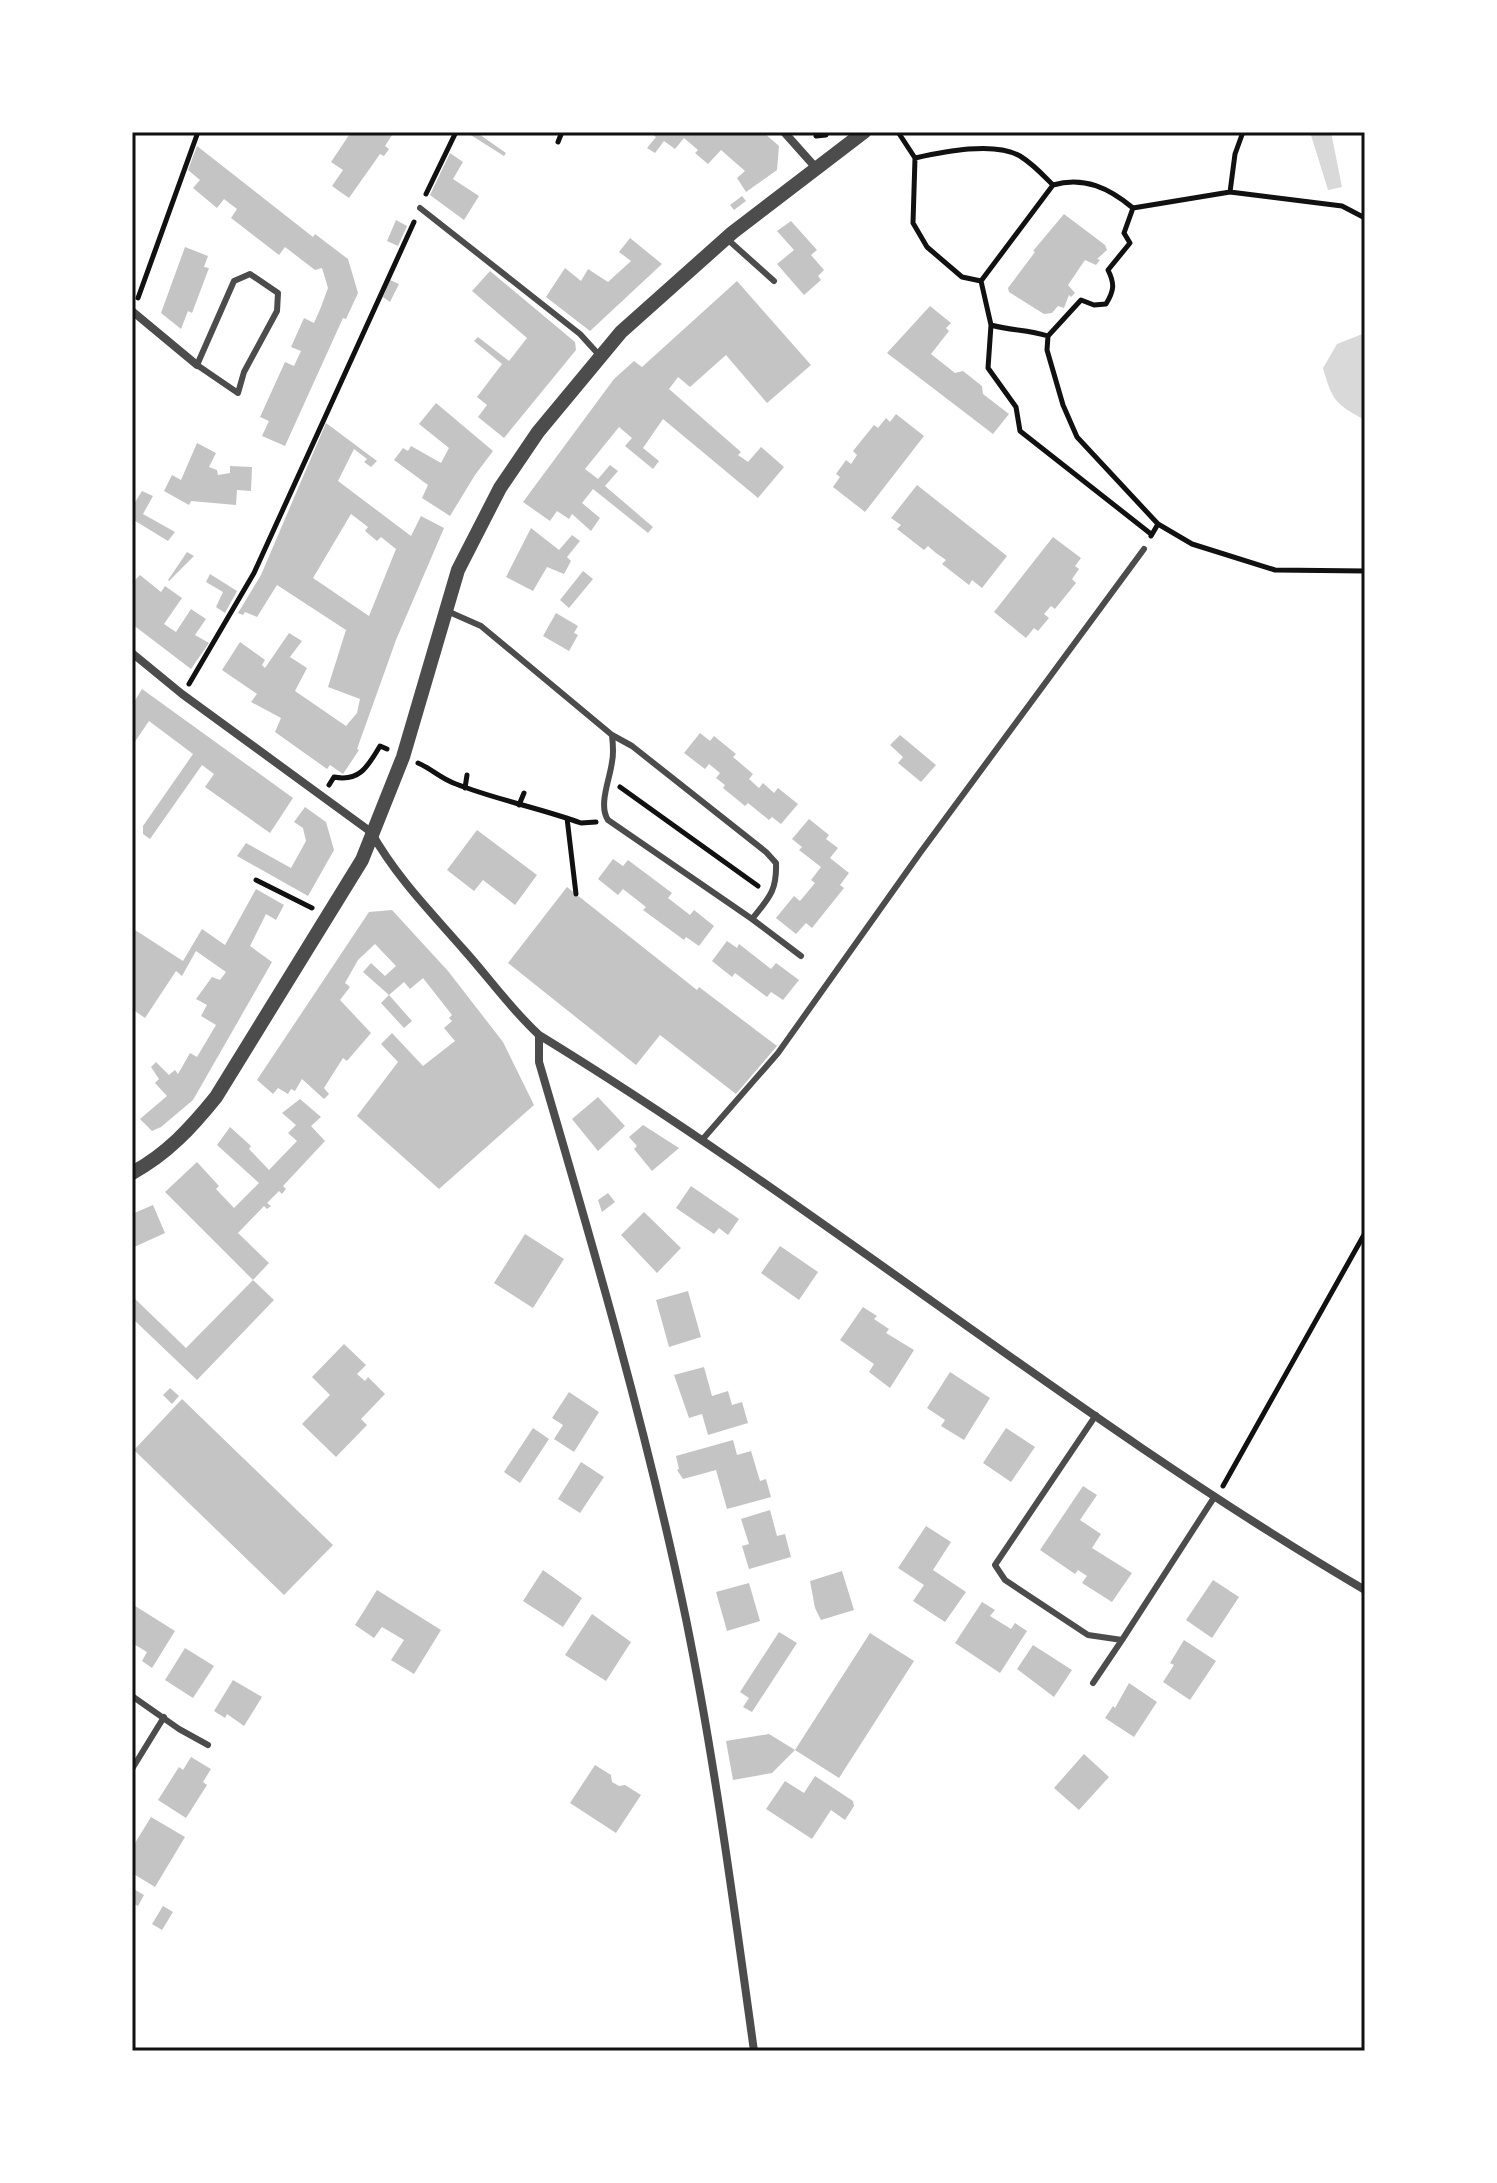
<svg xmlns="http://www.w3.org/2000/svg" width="1497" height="2183" font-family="'DejaVu Sans',sans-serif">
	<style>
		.water { fill: #d9d9d9 }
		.building { fill: #c4c4c4; fill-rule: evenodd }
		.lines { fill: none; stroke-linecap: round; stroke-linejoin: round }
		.path { stroke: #111; stroke-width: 5 }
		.service { stroke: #4c4c4c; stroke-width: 6 }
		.minor { stroke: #4c4c4c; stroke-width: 8 }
		.tertiary { stroke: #4c4c4c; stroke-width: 14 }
		.neatline { fill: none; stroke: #111; stroke-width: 3 }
	</style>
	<rect width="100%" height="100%" fill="#fff"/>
	<path class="water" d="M1310,132H1331L1342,187L1328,190Z
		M1365,333V420C1335,404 1332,400 1323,368L1337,344Z"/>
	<path class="building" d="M351,132H394L385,146L389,149L384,156L380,154L349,198L332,186L343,170L331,162Z
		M466,132H476L506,153L504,156Z
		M649,132H763L779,146L777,170L746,192L737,178L745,171L721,150L708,164L695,153L698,150L684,138L675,149L664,141L655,153L647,148L656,137Z
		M197,146L313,237L315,234L348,259L358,293L346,319L343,318L285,446L262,436L269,421L260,417L285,362L294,366L301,351L291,347L304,318L314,323L321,307L328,288L322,268L315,270L285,247L279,255L231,218L237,209L224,199L217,208L193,188L200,180L188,170Z
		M450,153L463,162L453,179L479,196L464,220L430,195Z
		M742,196L746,201L734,210L730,205Z
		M1064,214L1105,245L1107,250L1097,259L1100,260L1096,265L1085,260L1068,285L1075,293L1071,297L1069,295L1064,308L1058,306L1052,313L1044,314L1009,292L1008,288L1035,252L1033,251Z
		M396,220L407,226L398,246L387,241Z
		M791,221L817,250L811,255L824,270L818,276L821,280L804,295L777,264L794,250L777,231Z
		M630,238L662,264L590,331L546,297L565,268L581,281L588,269L608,282L631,261L619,252Z
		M185,247L208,256L204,267L209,268L192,313L188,311L181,329L161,313Z
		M490,271L575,342L576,350L504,438L478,417L487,405L477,397L502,364L474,341L478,337L509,361L527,338L472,291Z
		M390,280L399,284L390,302L383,297Z
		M737,281L811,365L767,403L726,355L690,387L678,377L669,389L741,452L738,455L748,462L761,447L784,467L758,498L663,419L643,448L659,461L653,469L625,446L632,438L619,427L585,469L598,479L610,465L618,471L605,486L653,527L648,533L593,489L582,503L600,518L591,531L572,514L569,519L557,511L550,521L523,502L614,379L634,361L642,367Z
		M930,306L951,323L946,328L949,331L931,354L955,373L963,371L982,386L983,394L1009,414L993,434L887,353Z
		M436,403L493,451L475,475L450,516L422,498L428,485L394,460L403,448L408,451L411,446L441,463L449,448L419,424Z
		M896,414L924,436L865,512L833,487L840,477L836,474L846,460L851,464L857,455L853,451L874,425L878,428L886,418L890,422Z
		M326,423L377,461L371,467L364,462L367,459L354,449L338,481L411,536L421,516L444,528L396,640L357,749L359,750L343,774L330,765L327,769L275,732L281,718L251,702L257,694L222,670L240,642L265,660L262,665L265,668L289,633L302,641L290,657L307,668L295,691L346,726L357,713L360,699L328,687L346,630L277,585L257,617L245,612L243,615L238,613L261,575ZM351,514L368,527L365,531L377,541L381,537L396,549L369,616L313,578Z
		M197,443L216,453L209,467L217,470L218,475L230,473V466L252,467L251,491L237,490L236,505L191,501L189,505L164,491L172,475L181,480Z
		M917,485L1007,556L982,588L972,580L969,585L942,564L946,560L936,553L928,546L924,550L897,529L901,525L891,518Z
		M142,491L153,496L143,514L175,532L168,541L132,519V507Z
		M531,528L559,550L572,535L580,541L567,557L571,561L564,574L547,567L533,591L506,577Z
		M1053,537L1081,558L1075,566L1079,569L1072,579L1076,583L1055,609L1051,606L1044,614L1049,618L1038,631L1034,628L1026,638L994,612Z
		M187,552L194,556L169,581L168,580Z
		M583,571L593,579L569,608L560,600Z
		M210,574L237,591L225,613L216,607L223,592L206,582Z
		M140,575L161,592L165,586L182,598L164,624L176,632L191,609L206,619L195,635L209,643L191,669L132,624V578L135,580Z
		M556,613L578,626L574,633L578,635L569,651L543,636Z
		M142,689L293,798L270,833L205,787L214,774L202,765L150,839L143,834V826L193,754L149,721L132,746V705Z
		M700,733L710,741L714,736L736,754L733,757L753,774L749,779L759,788L763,783L774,793L778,788L798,804L781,824L772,817L769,820L748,803L745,806L723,788L725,785L716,778L720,773L709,764L705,769L684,753Z
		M900,735L936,765L921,782L898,763L903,757L890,745Z
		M305,807L326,822L334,850L308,896L237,856L246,843L291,868L306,841L303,828L294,822Z
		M809,819L829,835L826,839L838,848L830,858L849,873L840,885L844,888L812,928L806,923L796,934L776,918L794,896L800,901L815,883L811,880L821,867L799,850L802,847L792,839Z
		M477,830L537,875L515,905L483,880L474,891L447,870Z
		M613,859L623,866L628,860L672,893L668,898L690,915L694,910L714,926L699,946L686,937L684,940L643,910L646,907L623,889L618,895L598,879Z
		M567,887L697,990L699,987L777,1046L736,1094L660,1035L636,1065L508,963Z
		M256,889L284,905L276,920L266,914L250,946L272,962L193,1100L161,1127L152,1131L140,1119L167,1096L155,1083L159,1079L151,1067L156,1062L169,1075L175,1070L178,1074L190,1053L197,1057L216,1025L201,1016L207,1005L196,999L212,977L220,980L226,972L196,951L182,976L176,971L145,1018L132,1009V928L183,961L202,929L225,945Z
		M392,910L448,971L503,1042L534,1105L439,1189L357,1116L398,1062L381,1044L392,1033L423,1066L455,1041L444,1028L452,1021L449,1018L452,1015L423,978L410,989L404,982L389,995L363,972L371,963L385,976L396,966L375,944L358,960L345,983L350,987L340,1000L371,1033L347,1061L343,1058L324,1088L329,1094L324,1099L302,1079L295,1091L291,1089L288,1094L278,1088L273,1094L257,1080L369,912Z
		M727,941L737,948L739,944L771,969L776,963L799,980L783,1000L771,992L767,997L735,973L732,977L712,961Z
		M389,995L412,1021L404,1028L381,1003Z
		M598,1097L625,1126L598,1151L572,1119Z
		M300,1099L321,1117L311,1126L325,1141L283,1186L286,1189L282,1194L279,1191L267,1203L271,1206L267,1209L264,1206L238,1233L269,1263L253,1280L274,1300L197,1380L132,1318V1296L186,1348L253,1280L165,1192L197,1162L219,1186L216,1189L234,1208L259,1183L217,1145L230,1127L251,1146L249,1149L269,1170L297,1141L288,1133L296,1125L282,1113Z
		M643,1125L679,1148L652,1171L634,1149L637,1146L629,1137Z
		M691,1186L739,1219L728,1235L719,1228L714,1234L676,1208Z
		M608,1193L615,1202L602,1212L598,1200Z
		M153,1205L165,1233L132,1248V1214Z
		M644,1212L681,1248L657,1273L621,1235Z
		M525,1234L564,1259L533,1308L494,1283Z
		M780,1246L818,1272L799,1300L761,1273Z
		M688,1291L701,1337L669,1347L656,1300Z
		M863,1307L877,1316L874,1319L889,1329L886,1333L914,1350L890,1388L869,1372L874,1364L840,1340Z
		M344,1344L366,1365L357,1374L365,1381L368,1377L385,1394L361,1419L367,1425L336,1457L302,1424L330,1395L312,1377Z
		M704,1367L712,1396L728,1391L732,1405L742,1402L748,1423L708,1435L702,1414L689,1418L674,1375Z
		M950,1372L990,1398L964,1440L941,1426L945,1420L927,1408Z
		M170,1388L179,1396L172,1404L163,1395Z
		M569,1392L599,1412L574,1452L554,1439L563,1425L552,1418Z
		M182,1399L333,1545L284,1595L134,1450Z
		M533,1428L549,1439L520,1483L504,1472Z
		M1006,1428L1035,1447L1011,1482L983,1463Z
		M733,1440L737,1455L751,1451L760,1481L766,1479L771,1497L727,1509L716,1470L683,1479L677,1470L679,1469L676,1456Z
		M581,1462L604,1477L580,1513L558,1499Z
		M1083,1486L1097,1495L1080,1520L1101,1534L1092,1548L1132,1573L1112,1602L1082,1583L1087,1576L1078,1570L1075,1574L1040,1550Z
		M770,1510L777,1536L785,1534L791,1557L749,1569L742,1546L749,1544L741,1519Z
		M926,1526L951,1542L933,1570L966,1592L945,1622L913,1601L924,1585L898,1568Z
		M543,1570L582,1598L563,1627L523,1601Z
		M842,1571L854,1610L821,1620L815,1608L810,1581Z
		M1213,1580L1239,1597L1212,1638L1186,1620Z
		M749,1583L760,1621L727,1631L716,1592Z
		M377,1590L441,1630L414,1674L391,1660L404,1640L382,1627L374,1638L355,1625Z
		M982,1602L995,1610L990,1616L1011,1629L1015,1623L1027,1631L1000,1673L955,1643Z
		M132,1604L175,1631L152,1668L142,1661L147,1652L132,1643Z
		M592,1614L631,1642L606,1681L565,1655Z
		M779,1632L797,1643L752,1712L743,1707L749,1698L740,1692Z
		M870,1633L914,1661L839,1778L795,1750Z
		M1184,1640L1216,1661L1190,1700L1163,1682L1174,1665L1170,1663Z
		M1033,1645L1072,1670L1054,1697L1017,1669Z
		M185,1648L214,1666L193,1698L165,1680Z
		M233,1680L262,1697L244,1726L227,1714L225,1718L214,1711Z
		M1129,1683L1157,1702L1134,1737L1105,1718L1113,1706L1115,1708Z
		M769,1734L795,1750L772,1773L733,1780L726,1741Z
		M1084,1754L1109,1777L1079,1810L1054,1788Z
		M191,1757L211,1769L203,1782L207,1785L186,1818L158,1800L179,1767L183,1770Z
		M595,1765L611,1775L612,1782L619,1786L625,1785L641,1795L616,1833L570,1803Z
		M815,1776L853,1801L854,1806L845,1820L831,1810L812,1839L766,1809L785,1781L804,1793Z
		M151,1817L185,1837L155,1887L132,1873V1848Z
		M132,1888L144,1895L138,1906L134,1904L132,1908Z
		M163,1906L173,1912L162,1930L152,1924Z"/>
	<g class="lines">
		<path class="path" d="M817,132L816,136L826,135
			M898,132L915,158L913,223L927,247L962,277L981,281L1053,185C1043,175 1033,164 1020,156C994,141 943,152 915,158
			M558,142L562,132
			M1053,185C1084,176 1109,188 1133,208L1230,192L1342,206L1365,218
			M1230,192L1235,154L1243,132
			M426,194L456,132
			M1133,208L1124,233L1130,243L1108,270C1115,284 1114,291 1106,304L1094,305L1081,300L1048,336L1047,350L1063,405L1077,437L1158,524L1151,536
			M981,281L991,325L988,368L1016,407L1020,431L1151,534
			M138,298L198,132
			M991,325C1012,331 1027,329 1048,336
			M1158,524L1192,544L1275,570L1365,571
			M189,684L254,573L414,222
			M418,763C432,769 441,779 456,784C497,800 540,808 581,823L596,822
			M329,785L334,777C360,782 368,766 380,746L387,749
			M620,787L758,886
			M465,788L467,775
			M519,805L524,793
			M567,818L576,894
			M256,880L312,908
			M1223,1486L1365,1233"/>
		<path class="service" d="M420,208L580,334L600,356
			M726,238L774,281
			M250,274L278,293L277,311L244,372L238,393L197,365L234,281Z
			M447,611L481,626L612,735L632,746L766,852L776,863C777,891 769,898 752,919
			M612,735C613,744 614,753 612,762C610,779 598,805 608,820L752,919L801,956
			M702,1140L778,1053L920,853L1144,549
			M1096,1415L995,1565L1005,1580L1088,1635L1122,1640L1215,1496
			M1093,1683L1122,1640
			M132,1696L179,1729L208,1745
			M132,1769L164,1717"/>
		<path class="minor" d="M784,132L817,169
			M132,311L197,365
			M132,653L182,694L371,832C397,878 430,911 464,950C490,979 510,1008 539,1035C822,1208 1078,1422 1365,1590
			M539,1035V1062C593,1246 647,1431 686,1619C715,1762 734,1907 754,2051"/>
		<path class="tertiary" d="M132,1173C167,1154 191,1128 216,1097L362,860L403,757L458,570L500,488L538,432L621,332L732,233L864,132"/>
	</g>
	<rect width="1497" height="2183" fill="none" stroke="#ffffff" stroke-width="268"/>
	<rect x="134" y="134" width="1229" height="1915" class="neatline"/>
</svg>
